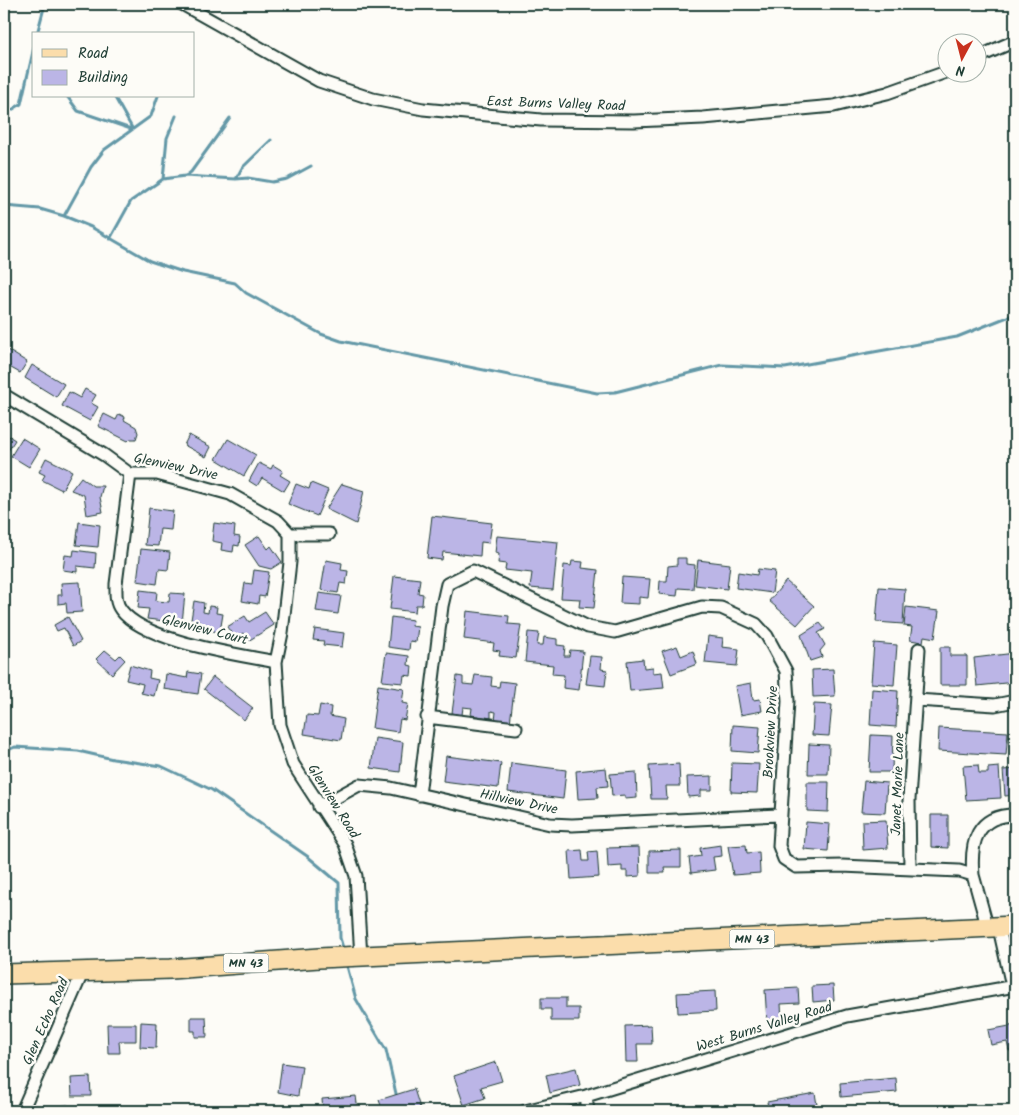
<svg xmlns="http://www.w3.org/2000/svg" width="1019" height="1115" font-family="Kalam,sans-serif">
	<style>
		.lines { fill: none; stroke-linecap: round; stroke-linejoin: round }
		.stream { stroke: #6498a7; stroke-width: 3 }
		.building { fill: #bbb5e6; stroke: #1f3d34 }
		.street-casing { stroke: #1f3d34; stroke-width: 15 }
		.primary-casing { stroke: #1f3d34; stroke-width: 22 }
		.street { stroke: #fdfcf7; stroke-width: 11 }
		.primary { stroke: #fbddab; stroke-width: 19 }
		.labels { text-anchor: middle; stroke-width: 5; stroke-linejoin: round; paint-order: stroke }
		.shield { fill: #fdfcf7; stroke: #62766e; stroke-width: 1 }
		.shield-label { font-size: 12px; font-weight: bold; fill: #1f3d34 }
		.street-label { font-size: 14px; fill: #1f3d34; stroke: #fdfcf7 }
	</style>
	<rect width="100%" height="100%" fill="#fdfcf7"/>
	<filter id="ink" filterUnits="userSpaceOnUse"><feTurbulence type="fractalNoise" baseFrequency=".02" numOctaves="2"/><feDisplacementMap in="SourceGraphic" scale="10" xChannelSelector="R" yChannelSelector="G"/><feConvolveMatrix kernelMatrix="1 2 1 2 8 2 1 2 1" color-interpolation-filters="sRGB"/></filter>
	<g filter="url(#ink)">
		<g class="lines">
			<path class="stream" d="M37,34L45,4
				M67,96L78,111L131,129
				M114,96L132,128
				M4,115L21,104L34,47
				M186,176L191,172L230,118
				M163,179L167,138L176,116
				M236,179L242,168L271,140
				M4,206L40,209L64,216L91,227L150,261L183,272L235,283L246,293L321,334L341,341L597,393L615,392L722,365L785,368L957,337L1015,314
				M64,216L91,167L104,150L151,116L158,96
				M110,239L131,201L163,179L185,176L236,179L248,178L272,182L287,179L311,166
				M4,752L15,747L78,751L113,759L161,766L212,790L307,856L339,883L340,938L343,948
				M347,966L356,999L386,1050L397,1098"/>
		</g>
		<path class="building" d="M4,348L27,362L20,373L4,364Z
			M32,365L64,384L56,397L25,378Z
			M85,389L96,395L91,403L98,407L90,421L62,406L69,392L80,398Z
			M104,414L116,420L119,414L125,417L124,420L136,427L138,433L136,439H130L128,441L98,426Z
			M4,433L15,440L4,457Z
			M189,435L211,447L206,457L184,445Z
			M22,438L40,449L29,467L11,456Z
			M228,439L256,455L244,476L216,459Z
			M46,458L72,471L62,490L42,480L45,475L39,472Z
			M259,463L271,469L273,465L283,471L280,475L290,481L284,491L262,478L257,486L249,481Z
			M81,477L93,486H103L100,497L103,512L87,515L84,495L71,490Z
			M311,483L328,490L317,516L288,504L296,484L309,489Z
			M342,484L364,491L356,524L326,509Z
			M149,508L173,511L171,530L160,529L158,546L145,545Z
			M432,516L492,523L489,543L481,542L480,556L443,552L442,560L427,558Z
			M79,522L100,525L98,547L76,545Z
			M214,523L235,526L234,536L240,537L239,546L234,545L233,552L221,550L222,543L212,541Z
			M259,536L268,549L271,546L282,562L271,569L259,566L245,545Z
			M497,536L558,542L553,590L530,588L532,573L505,570L506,564L498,563L499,554L495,553Z
			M141,549L170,552L168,570L159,569L157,584L137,581Z
			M74,550L96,553L95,568L77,566V572L63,570L65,555L73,556Z
			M677,558H686V564L695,565L693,589L678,588L677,596L659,594L660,581H667L668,566L677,565Z
			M326,560L342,563L341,570L348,571L346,584L340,583L338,593L321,590Z
			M698,560L730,564L727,589L695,585Z
			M572,561L583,562L582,568L598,570L594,608L579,607L580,599L561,598L564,565L571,566Z
			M758,569L775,571L772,593L736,588L738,572L757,575Z
			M254,570L269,572L265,597L259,596L258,604L242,601L245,583L252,584Z
			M394,576L420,579L418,593L423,594L422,605H416L415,612L390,609Z
			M622,577L650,579L648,598L639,597V604L620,603Z
			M786,581L814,606L797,625L769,601Z
			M80,582L82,612L67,613L66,603L58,604V595H62L61,583Z
			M879,587L905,589L903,624L876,622Z
			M140,590L157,592L156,601L169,602L170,593L185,594L182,623L147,619L149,609L138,608Z
			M319,593L341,596L338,614L316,611Z
			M194,601L204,603L203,612L208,613L209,606L217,607L216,613L223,614L220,632L199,629L200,622L191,620Z
			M906,607L939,611L935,638L924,636L923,642L910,640L912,627L904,626Z
			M467,611L509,616L508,624L521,625L516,658L499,656L500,651L493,650L494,643L464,639Z
			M265,612L274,625L248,641L243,633L235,638L227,627L245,616L249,622Z
			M68,617L81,641L73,646L64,628L57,631L54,625Z
			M391,617L413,620L412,626L418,627L416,642L410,641L409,650L388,647Z
			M820,623L825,629L818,633L825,645L820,651L822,657L810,661L801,635Z
			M315,629L344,633L342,647L323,645L324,641L313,640Z
			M528,632L539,633L537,645H543L544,637L557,639V645L565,646L564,656H569L570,650L583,651L579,690L563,688L564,675L552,674L553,665L525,662Z
			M708,636L723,638L722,647L739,649L737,666L705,663Z
			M874,643L897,645L894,685L871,683Z
			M677,646L681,656L693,651L697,664L671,674L662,651Z
			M940,647H950V656H967V685H940Z
			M105,650L116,659L120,655L125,660L112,674L96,659Z
			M386,653L409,656L408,665L412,666L411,676L404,675L403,683L382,681Z
			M1015,653V682L977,686L974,658Z
			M590,656L602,657L601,669L607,670L605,686L586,684Z
			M643,659L644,668L653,667V673L662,672L664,688L630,691L627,661Z
			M130,665L150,671L149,678L158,680L154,696L141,693L143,684L126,680Z
			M833,669L835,696L813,697L812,670Z
			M188,672L201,674L198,694L164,689L166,674L187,678Z
			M475,675L492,677L491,686L499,687L500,681L515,683L510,723L495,721L496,712L491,711V718L471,715L472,708L463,707L462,715L452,713L457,676L463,677V684L473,685Z
			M213,677L253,708L244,720L204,689Z
			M751,683L753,700L760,699L762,711L740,715L735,686Z
			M378,685L404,689L402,703L408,704L405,720L400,719L398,732L372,728Z
			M872,689L898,691L896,727L870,725Z
			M814,704L832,705L829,736L812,735Z
			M320,705L331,707L330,716L344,719L341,740L304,734L307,715L318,716Z
			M733,725L760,727L758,753L732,751Z
			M939,728L1008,732L1006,755L938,751Z
			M871,735L893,736L892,772H869Z
			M375,738L403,742L400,772L371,768Z
			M809,744L829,745L828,774H808Z
			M446,756L501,763L498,788L443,781Z
			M511,763L566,770L563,799L508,792Z
			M732,763L759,764L757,793L731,792Z
			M679,764L680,786H666L667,799H651L649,766Z
			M978,765L979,773H988V768L999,767L1001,798L966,800L963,766Z
			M606,768L608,786L597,787L598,798L578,799L576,771Z
			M1015,769V795L1005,796L1003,770Z
			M636,772L637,798L625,799V795L612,796L610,774Z
			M712,776V790H701V796L688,797L687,777Z
			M864,781L887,783L885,813L861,812Z
			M807,782H829L828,812L807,811Z
			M931,815H948V848L931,847Z
			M886,820L888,848L863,850L862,821Z
			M806,822L830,824L828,851L804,849Z
			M721,845L722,856L713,857L715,870L691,873L689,858L701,856L700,848Z
			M746,845L747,853L759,852L760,873L733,875L728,846Z
			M639,847L640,876L627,877V871H622V866L608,867L607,848Z
			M582,850L583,861H589L588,852L597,851L599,877L571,879L569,851Z
			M681,850V867H664L665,873H649V851Z
			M833,985L834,1000L813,1002L812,986Z
			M798,988L799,1003L781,1004L782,1021L767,1022L765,990Z
			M715,991L716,1011L678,1013L677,993Z
			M541,998H566V1008H579V1021H551V1009H541Z
			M191,1017H206L207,1037H195V1031H191Z
			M141,1022L157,1023L156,1048L140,1047Z
			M107,1024H136V1041H119L120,1053H108Z
			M651,1025L652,1044H637L638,1062H626L625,1026Z
			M1015,1025V1050L1009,1051L1007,1042L991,1045L988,1030Z
			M496,1062L502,1081L481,1087L485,1098L464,1105L454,1076Z
			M282,1063L302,1066L298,1096L278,1092Z
			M576,1068L580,1085L550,1093L546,1075Z
			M90,1077L91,1096H72L71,1078Z
			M896,1078L897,1092L841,1097L840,1083Z
			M414,1089L421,1111H383L379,1100Z
			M815,1093L818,1111H769L767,1102Z
			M356,1096L358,1111H323L322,1099Z
			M68,1105V1111H45L44,1107Z"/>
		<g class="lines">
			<g class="street-casing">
				<path id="street" d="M182,4L319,81L373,99L423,109L541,120L634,121L703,118L834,106L887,93L946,72
					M976,58L1015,41
					M4,395L104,455L130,474H157L230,494L278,521L290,534V562L282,633L276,662L280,725L293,764L345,844L356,876L361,957
					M130,474L116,584C116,593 115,602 121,610C145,642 237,654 276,662
					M290,534H329
					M916,700L995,705L1015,701
					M427,717L516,728
					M419,795L442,606L447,584L473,571L588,627L615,632L702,607L721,608L756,624L767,636L786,671L788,701L779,846L784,859L796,867L842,866L959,871L973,875L988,929
					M319,807L359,785L391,788L550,824L572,825L779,815
					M910,869L909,800L919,649
					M973,875C970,843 976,815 1015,815
					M999,928L1012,986
					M586,1096L588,1111
					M22,1111L83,971
					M525,1111L586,1096L847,1016L1015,986"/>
			</g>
			<g class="primary-casing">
				<path id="primary" d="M4,974L171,969L319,958L1015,926"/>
			</g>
			<use href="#street" class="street"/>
			<use href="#primary" class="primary"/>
		</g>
	</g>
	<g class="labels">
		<g class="shield">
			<rect x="729.5" y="929.5" width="45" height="19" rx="4"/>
			<rect x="223.5" y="953.5" width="45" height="19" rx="4"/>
		</g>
		<g class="shield-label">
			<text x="752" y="943">MN 43</text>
			<text x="246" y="967">MN 43</text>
		</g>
		<g class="street-label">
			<text transform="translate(556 103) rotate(2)" y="5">East Burns Valley Road</text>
			<text transform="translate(176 466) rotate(12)" y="5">Glenview Drive</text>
			<text transform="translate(205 629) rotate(14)" y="5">Glenview Court</text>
			<text transform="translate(770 732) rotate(-87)" y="5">Brookview Drive</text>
			<text transform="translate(897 784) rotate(-88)" y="5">Janet Marie Lane</text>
			<text transform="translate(334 801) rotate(58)" y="5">Glenview Road</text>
			<text transform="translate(519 801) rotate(12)" y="5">Hillview Drive</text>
			<text transform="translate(45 1021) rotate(-66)" y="5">Glen Echo Road</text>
			<text transform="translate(764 1026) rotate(-17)" y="5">West Burns Valley Road</text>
		</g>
	</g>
	<rect width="1019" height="1115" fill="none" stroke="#fdfcf7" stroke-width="20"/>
	<rect x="10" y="10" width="999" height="1095" fill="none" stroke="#1f3d34" stroke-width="2" filter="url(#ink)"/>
	<rect x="32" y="32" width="162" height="65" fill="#fdfcf7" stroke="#a4b0a9"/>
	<rect x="42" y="49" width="25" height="8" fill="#fbddab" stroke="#a4b0a9"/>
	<text x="78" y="58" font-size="15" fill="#1f3d34">Road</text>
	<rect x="42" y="70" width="25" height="15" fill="#bbb5e6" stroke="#a4b0a9"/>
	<text x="78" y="82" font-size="15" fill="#1f3d34">Building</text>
	<g transform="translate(962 58) rotate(187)"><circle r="24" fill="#fdfcf7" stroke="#a4b0a9"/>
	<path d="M0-4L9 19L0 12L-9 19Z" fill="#c8321e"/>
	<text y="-8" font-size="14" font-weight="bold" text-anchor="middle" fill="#1f3d34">N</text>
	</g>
</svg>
